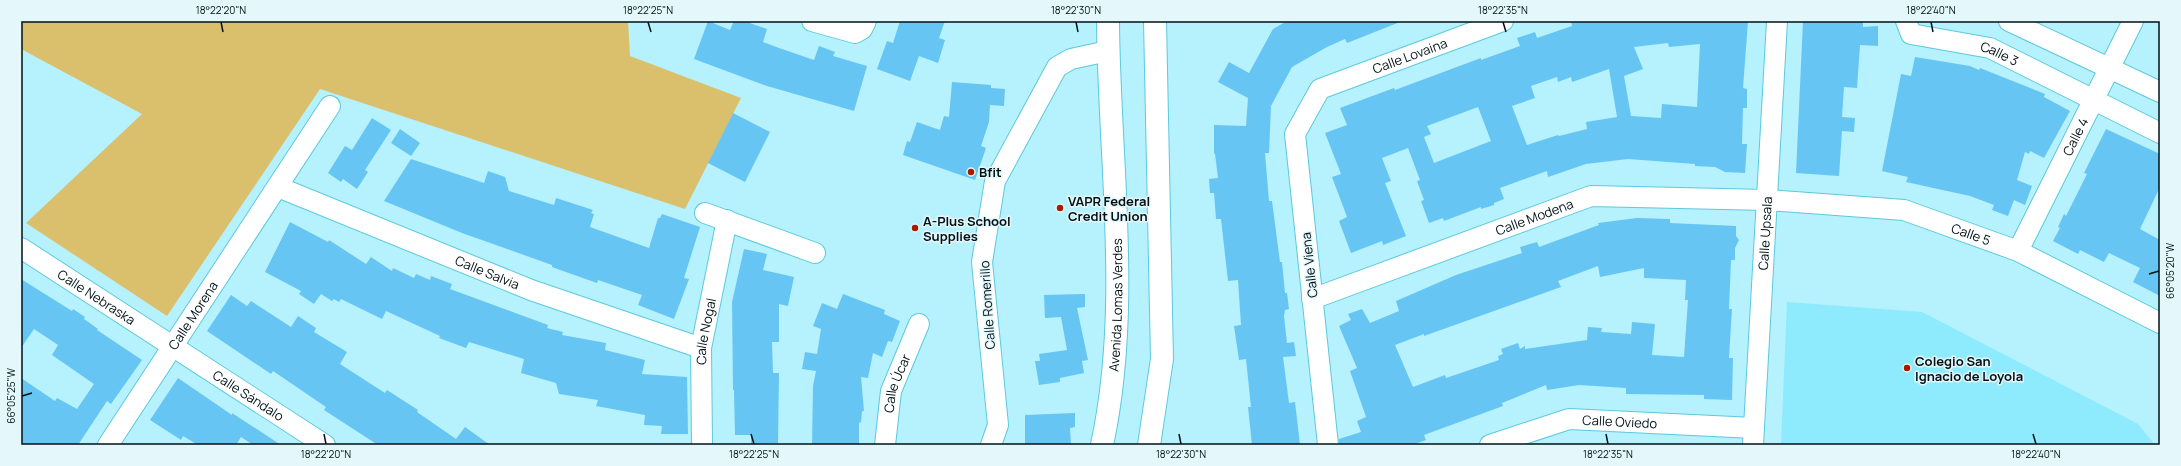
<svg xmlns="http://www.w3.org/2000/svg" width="2181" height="466" font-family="Manrope,sans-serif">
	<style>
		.built { fill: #8eeafd }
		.green { fill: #dac06d }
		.building { fill: #67c5f3; fill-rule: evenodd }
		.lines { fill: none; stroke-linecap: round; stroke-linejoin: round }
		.minor-casing { stroke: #5bc9de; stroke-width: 22 }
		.primary-casing { stroke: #5bc9de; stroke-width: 24 }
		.minor { stroke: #fff; stroke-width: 20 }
		.primary { stroke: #fff; stroke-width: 22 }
		.ticks { fill: none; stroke: #001116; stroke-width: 1.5 }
		.poi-dot { fill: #a91a00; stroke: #e4f7fb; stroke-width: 1.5 }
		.labels { text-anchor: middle; stroke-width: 3; stroke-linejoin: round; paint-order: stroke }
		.street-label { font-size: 13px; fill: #001116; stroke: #e4f7fb }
		.poi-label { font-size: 13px; font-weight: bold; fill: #001116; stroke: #e4f7fb; text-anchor: start }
		.neatline { fill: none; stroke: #001116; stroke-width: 1.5 }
		.ticks-label { font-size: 10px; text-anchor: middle; fill: #001116 }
	</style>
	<rect width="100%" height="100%" fill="#b6f1fe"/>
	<path class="built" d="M1787,302L1922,312L2138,424L2155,445H1781Z"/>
	<path class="green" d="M21,21H628L630,56L741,98L685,209L320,89L167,316L26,223L142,114L21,49Z"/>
	<path class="building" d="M708,21L730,30L734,21H744L767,29L763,42L779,48L814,60L819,46L835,52L833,56L867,66L854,111L767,86L694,59Z
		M900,21H945L939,38L945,40L938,63L919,56L910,81L877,69L887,41L893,43Z
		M1287,21L1400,22L1347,43L1345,39L1327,47L1292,67L1271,106L1269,153H1265L1269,201H1272L1280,262H1282L1285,293H1287L1289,309L1285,310L1284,316L1287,343L1294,342L1296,356L1283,357L1289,403L1295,402L1300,445H1252L1248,407H1251L1246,359L1239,360L1234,326L1241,325L1238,280L1228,281L1221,219H1216L1214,193H1210L1209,179L1218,178L1215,154L1214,153V125L1246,126L1248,98L1218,82L1229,62L1249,73L1273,29Z
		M1571,21H1748L1743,88L1747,89V108H1743L1742,144H1747L1745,173L1725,172L1715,167L1695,166V164L1628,159L1586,164L1548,177L1547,171L1500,188L1504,199L1494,203V205L1481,209V207L1444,221L1443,218L1429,223L1421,201L1424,200L1417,181L1420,180L1408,148L1382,158L1391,181L1385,183L1406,236L1383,245L1382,241L1351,253L1339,221L1347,217L1332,177L1341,174L1325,133L1347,125L1340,108L1394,88L1395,90L1481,58V60L1520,46L1517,38L1535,32L1537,38L1572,26ZM1668,43L1669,47L1700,44L1697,107L1662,104L1661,118L1631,116L1624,76L1643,69L1634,47ZM1609,69L1617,117L1586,122L1587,129L1559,136L1558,135L1527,145L1512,106L1535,98L1531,86L1557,77L1558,82L1571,77L1572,82ZM1478,107L1491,141L1434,163L1424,137L1431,134L1427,126Z
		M1803,21H1863V27L1878,26V46L1860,45L1857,88L1844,87L1842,117L1855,118L1854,132L1842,131L1839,176L1796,173Z
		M1915,57L1970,66L1979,70L1980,68L2045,94L2044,97L2070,111L2044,158L2030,151L2029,154L2025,152L2017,180L2032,186L2025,205L2014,200L2008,216L1992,210L1994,205L1970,196L1906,182L1908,177L1882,171L1901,74L1911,76Z
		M952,82L991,85V88L1005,89L1004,106L990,105L989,122L981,146L986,148L975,180L903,155L907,141L910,142L917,122L940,130L944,116L949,117Z
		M733,113L770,132L745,182L708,163Z
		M372,118L391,130L365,170L368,172L357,189L343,179L341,182L328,173L345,146L352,150Z
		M400,129L420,143L411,156L391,143Z
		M2106,129L2160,154V187L2140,229L2160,240V296L2133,282L2140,268L2109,253L2104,262L2080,250L2078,254L2053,241L2060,228L2058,227L2064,214L2066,216L2087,174L2084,173Z
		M411,159L484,183L488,171L505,177L509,191L554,205L556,198L593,210L591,213L594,214L590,227L649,248L658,218H660L662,214L700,227L684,278L689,279L674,319L638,305L642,295L598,280L597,283L563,271L552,267V265L462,233L384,201Z
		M1637,218L1670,219V223L1736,226V236L1739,240L1735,248V260H1731L1729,309H1732L1729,358H1733L1732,400L1704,399V395L1626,394V388L1579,385L1547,390L1546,385L1502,403L1503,406L1424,435L1426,440L1412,445H1339V439L1361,432L1357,421L1366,417L1350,371L1357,368L1339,326L1351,320L1348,314L1362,309L1370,323L1399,311L1396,301L1456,275L1522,253L1520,247L1537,242L1539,247L1599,225L1598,223ZM1598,266L1600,277L1644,268V278L1686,280L1685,300H1688L1684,357L1652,355L1655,324L1632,322L1631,334L1601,332L1602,328L1588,327L1587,340L1525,349V346L1520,349L1518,343L1501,349L1503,354L1498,356L1499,360L1446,378L1445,375L1413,387L1395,345L1424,334V336L1561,287L1558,281Z
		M290,222L328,242L329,240L366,264L371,257L392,271L393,268L414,278L416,274L430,280L431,276L452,284L450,289L548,325L547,328L563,332L562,335L606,343L605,350L645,360L642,374L687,377L688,434H661L662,426L644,425L645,415L596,406L598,400L559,394L556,383L521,373L524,359L469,342L466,348L439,338L440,336L386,311L382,319L341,299L339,302L334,299L332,301L321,294L314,304L299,294L301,291L265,272Z
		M744,249L767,254L763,270L794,277L788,306L779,304V342H772L773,373H779L778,443L751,444V435H735L734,390H733L732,302Z
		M21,279L72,311L73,309L85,317L84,319L98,329L97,330L142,360L111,404L107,401L78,445H21V378L55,401L57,398L77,409L94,384L52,355L58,345L34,329L21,348Z
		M843,294L885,310L884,314L900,321L892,342L888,341L882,357L873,353L868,378L861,377L864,411H862L861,422L859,423V445H812L813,386L816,371L802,369L805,352L817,354L821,329L813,326L822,303L837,309Z
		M1085,294V307L1077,308L1088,360L1082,361L1084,373L1060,378V382L1039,385L1035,361H1040L1039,354L1067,350L1061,317L1045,318L1044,295Z
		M231,295L247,306L251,301L291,327L298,316L316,328L314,332L347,352L340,364L385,393L387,390L418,410L417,412L456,439L465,427L490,445H378L324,410L326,407L301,390L273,371L271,374L207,331Z
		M178,378L232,415V413L281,445H253L241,437L236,445H198L183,436L181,440L150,420Z
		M1075,413V427L1070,428L1071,445H1025V415Z"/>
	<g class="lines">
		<g class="minor-casing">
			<g id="minor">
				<path d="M812,21L855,33L862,29L866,21"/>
				<path id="s1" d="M1906,21L1911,34L1990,48L2160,133"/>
				<path d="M2009,21L2160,92"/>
				<path id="s2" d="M278,187L531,290L701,348"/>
				<path d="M705,213L815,253"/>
				<path id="s3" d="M21,248L325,445"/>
				<path id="s4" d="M2018,251L2133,21"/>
				<path id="s5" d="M1312,299L1591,196L1767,200L1904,210L2018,251L2160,323"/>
				<path id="s6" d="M108,445L330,106"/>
				<path id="s7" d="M702,445L701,348L727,220"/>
				<path id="s8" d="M885,445L891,391L919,324"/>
				<path d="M991,445L998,425L982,262L995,181L1057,67L1071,59L1108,51"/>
				<path id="s9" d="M1328,445L1295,134L1320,89L1503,21"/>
				<path id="s10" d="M1490,445L1569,419L1754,428"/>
				<path id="s11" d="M1753,445L1777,21"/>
			</g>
		</g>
		<g class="primary-casing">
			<g id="primary">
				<path id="s12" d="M1102,445C1132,305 1109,162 1108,21"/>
				<path d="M1149,445L1162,359L1155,21"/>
			</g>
		</g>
		<use href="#minor" class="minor"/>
		<use href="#primary" class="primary"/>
	</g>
	<path class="ticks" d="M221,22L223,32M648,22L651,32M1076,22L1078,32M1503,22L1506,32M1931,22L1933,32M2149,274L2159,271M22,396L32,393M324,434L326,444M751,434L754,444M1179,434L1181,444M1606,434L1608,444M2033,434L2036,444"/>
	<g class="poi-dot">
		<circle cx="971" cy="172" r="4"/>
		<circle cx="1060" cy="208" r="4"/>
		<circle cx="915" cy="228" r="4"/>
		<circle cx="1907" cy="368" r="4"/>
	</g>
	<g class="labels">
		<g class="street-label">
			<text dy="5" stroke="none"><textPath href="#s1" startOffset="105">Calle 3</textPath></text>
			<text dy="5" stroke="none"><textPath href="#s9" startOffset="460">Calle Lovaina</textPath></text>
			<text dy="5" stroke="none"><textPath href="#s4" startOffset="128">Calle 4</textPath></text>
			<text dy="5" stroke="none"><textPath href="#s5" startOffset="237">Calle Modena</textPath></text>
			<text dy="5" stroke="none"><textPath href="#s11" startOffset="212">Calle Upsala</textPath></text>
			<text dy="5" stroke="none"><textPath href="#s5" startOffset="682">Calle 5</textPath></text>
			<text transform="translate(1309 265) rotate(-96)" y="5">Calle Viena</text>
			<text dy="5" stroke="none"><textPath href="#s2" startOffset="226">Calle Salvia</textPath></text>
			<text dy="5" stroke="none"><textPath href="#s3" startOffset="90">Calle Nebraska</textPath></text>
			<text transform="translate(987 305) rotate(-94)" y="5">Calle Romerillo</text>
			<text dy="5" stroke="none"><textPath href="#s12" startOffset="141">Avenida Lomas Verdes</textPath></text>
			<text dy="5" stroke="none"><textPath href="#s6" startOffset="155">Calle Morena</textPath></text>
			<text dy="5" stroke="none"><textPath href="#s7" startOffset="114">Calle Nogal</textPath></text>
			<text dy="5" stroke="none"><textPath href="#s8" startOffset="63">Calle Úcar</textPath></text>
			<text dy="5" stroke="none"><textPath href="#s3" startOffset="271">Calle Sándalo</textPath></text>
			<text dy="5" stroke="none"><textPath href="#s10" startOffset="134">Calle Oviedo</textPath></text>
		</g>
		<g class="poi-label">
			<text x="979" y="177">Bfit</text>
			<text x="1068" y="206">VAPR Federal<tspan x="1068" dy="15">Credit Union</tspan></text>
			<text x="923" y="226">A-Plus School<tspan x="923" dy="15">Supplies</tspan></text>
			<text x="1915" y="366">Colegio San<tspan x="1915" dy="15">Ignacio de Loyola</tspan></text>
		</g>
	</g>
	<rect width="2181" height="466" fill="none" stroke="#e4f7fb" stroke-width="44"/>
	<rect x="22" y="22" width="2137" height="422" class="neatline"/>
	<g class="ticks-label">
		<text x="221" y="14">18°22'20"N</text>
		<text x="648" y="14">18°22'25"N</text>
		<text x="1076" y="14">18°22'30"N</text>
		<text x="1503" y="14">18°22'35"N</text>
		<text x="1931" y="14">18°22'40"N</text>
		<text transform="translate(2170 271) rotate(-90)" y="4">66°05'20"W</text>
		<text transform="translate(11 396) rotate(-90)" y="4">66°05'25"W</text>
		<text x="326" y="458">18°22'20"N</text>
		<text x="754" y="458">18°22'25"N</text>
		<text x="1181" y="458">18°22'30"N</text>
		<text x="1608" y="458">18°22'35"N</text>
		<text x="2036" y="458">18°22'40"N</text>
	</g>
</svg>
